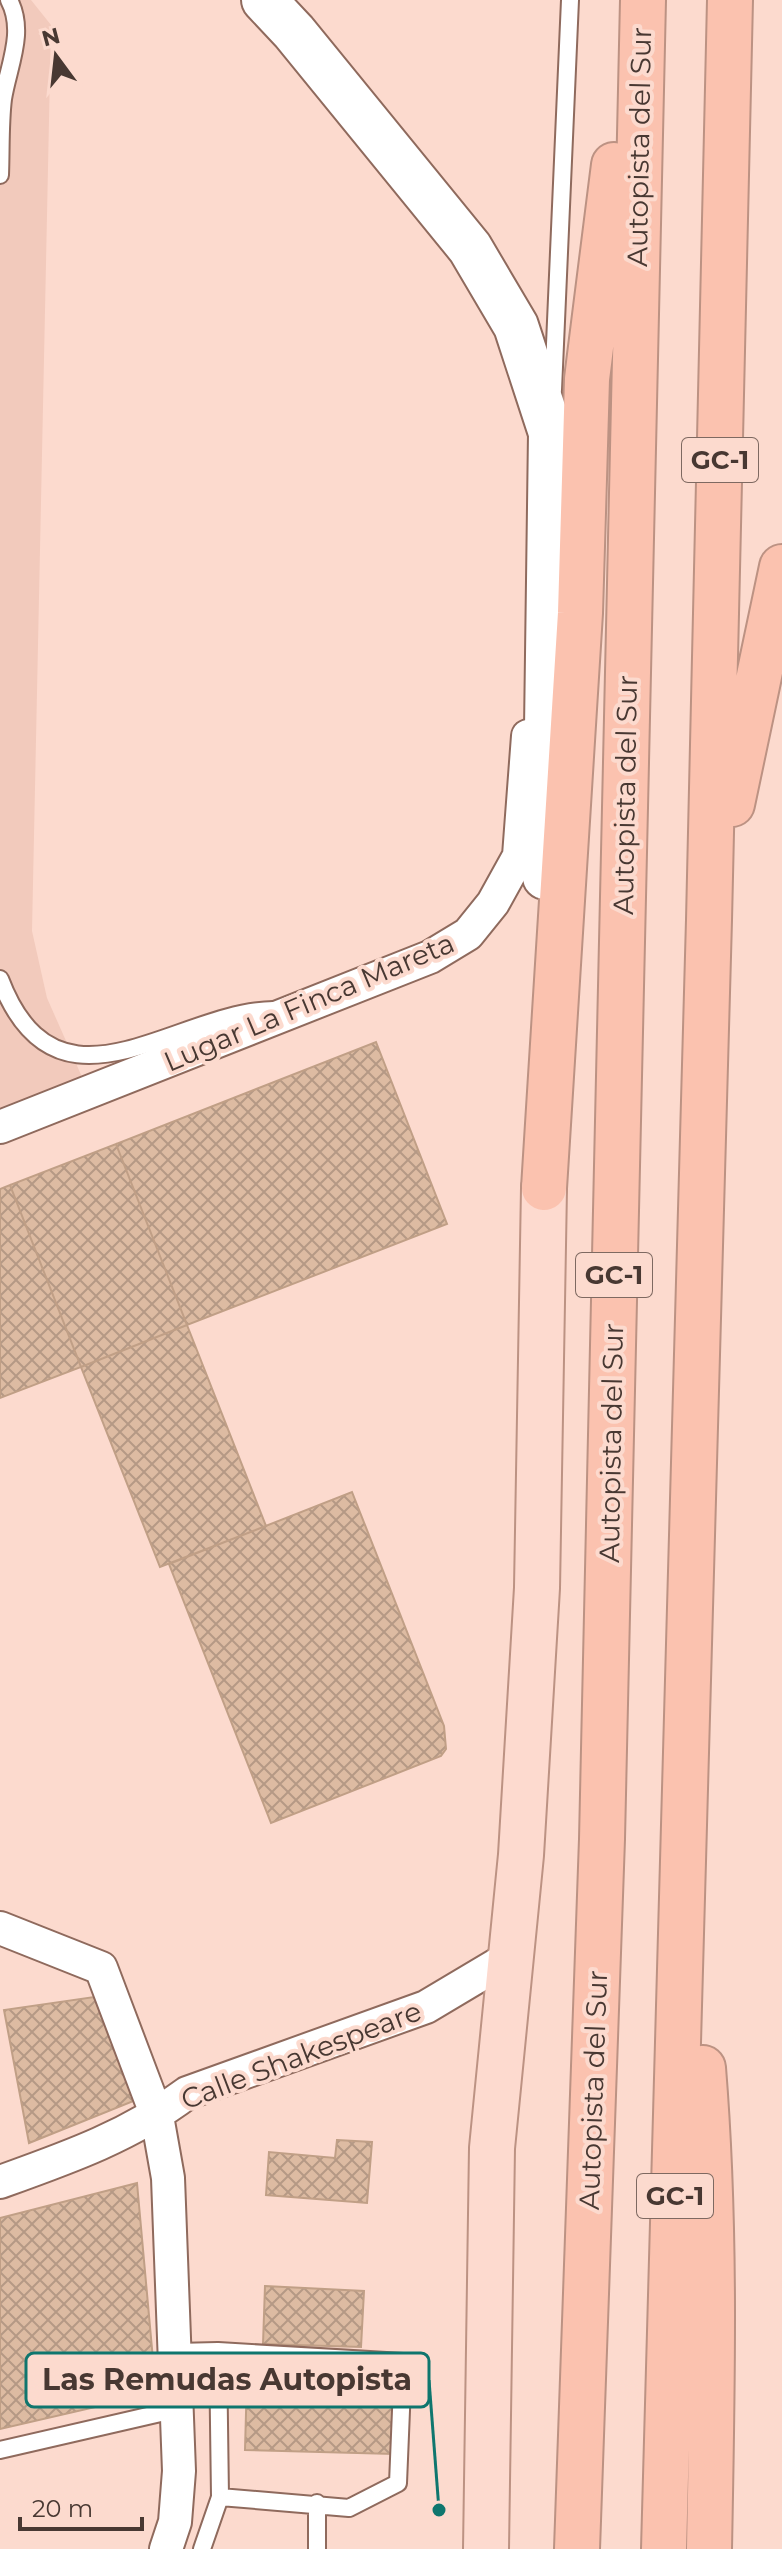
<svg xmlns="http://www.w3.org/2000/svg" width="782" height="2549" font-family="Montserrat,sans-serif">
	<style>
		.built { fill: #f2cabc }
		.building { fill: url(#building-cross-hatch); stroke: #c09f86; stroke-width: 2 }
		.lines { fill: none; stroke-linecap: round; stroke-linejoin: round }
		.lane-casing { stroke: #8f6a5d; stroke-width: 20 }
		.street-casing { stroke: #8f6a5d; stroke-width: 36 }
		.secondary-casing { stroke: #8f6a5d; stroke-width: 48 }
		.primary-casing { stroke: #bc9283; stroke-width: 48 }
		.highway-casing { stroke: #bc9283; stroke-width: 48 }
		.lane { stroke: #fff; stroke-width: 16 }
		.street { stroke: #fff; stroke-width: 32 }
		.secondary { stroke: #fff; stroke-width: 44 }
		.primary { stroke: #fddacf; stroke-width: 44 }
		.highway { stroke: #fbc2af; stroke-width: 44 }
		.labels { text-anchor: middle; stroke-width: 8; stroke-linejoin: round; paint-order: stroke }
		.shield { fill: #fcdace; stroke: #7e6961; stroke-width: 2 }
		.shield-label { font-size: 26px; font-weight: bold; fill: #483832 }
		.street-label { font-size: 28px; fill: #483832; stroke: #fcdace }
		.leader { fill: none; stroke: #0f766e; stroke-width: 3 }
		.callout-dot { fill: #0f766e; stroke: #fcdace; stroke-width: 3 }
		.callout { fill: #fcdace; stroke: #0f766e; stroke-width: 3 }
		.callout-label { font-size: 30px; text-anchor: middle; font-weight: bold; fill: #483832 }
	</style>
	<defs>
		<pattern id="building-cross-hatch" width="8" height="8" patternUnits="userSpaceOnUse" patternTransform="scale(2)"><rect width="8" height="8" fill="#ddbba2"/><path d="M0 0l8 8M0 8l8-8" fill="none" stroke="#b59985"/></pattern>
	</defs>
	<rect width="100%" height="100%" fill="#fcdace"/>
	<path class="built" d="M0,0H31L51,25L32,931L47,998L82,1077L0,1109Z"/>
	<path class="building" d="M376,1042L447,1224L187,1325L116,1144Z
		M116,1144L187,1325L81,1367L10,1185Z
		M10,1185L81,1367L0,1398V1189Z
		M187,1325L266,1526L160,1567L81,1367Z
		M352,1492L444,1726L446,1749L441,1756L271,1823L169,1564Z
		M94,1997L136,2100L29,2143L4,2010Z
		M337,2140L372,2142L367,2203L266,2195L269,2152L335,2158Z
		M137,2183L156,2393L0,2429V2218Z
		M265,2286L364,2291L361,2347L263,2344Z
		M247,2377L397,2382L394,2454L245,2450Z"/>
	<g class="lines">
		<g class="lane-casing">
			<path id="lane" d="M0,175C1,151 0,123 3,99C8,67 26,32 9,0
				M553,390L570,0
				M0,979C57,1129 175,1011 274,1010
				M218,2351L220,2497
				M176,2352L218,2351L403,2362L398,2483L349,2508L220,2497L202,2549
				M0,2450L178,2409
				M317,2503V2549"/>
		</g>
		<g class="street-casing">
			<path id="street" d="M0,1127L430,957L468,934L493,903L519,856L528,736
				M0,1928L101,1968L157,2116L168,2178L179,2471L175,2522L166,2549
				M0,2182C67,2158 130,2136 187,2093L426,2007L510,1957"/>
		</g>
		<g class="secondary-casing">
			<path id="secondary" d="M264,0L294,32L470,248L516,326L551,433L545,877"/>
		</g>
		<g class="primary-casing">
			<path id="primary" d="M486,2549L492,2148L521,1855L537,1588L544,1188"/>
		</g>
		<g class="highway-casing">
			<path id="highway" d="M732,804L782,567
				M544,1188L580,613L587,379L614,165
				M703,2068C716,2228 712,2388 709,2549
				M577,2549L602,1839L643,0
				M664,2549L709,920L730,0"/>
		</g>
		<use href="#lane" class="lane"/>
		<use href="#street" class="street"/>
		<use href="#secondary" class="secondary"/>
		<use href="#primary" class="primary"/>
		<use href="#highway" class="highway"/>
	</g>
	<g class="labels">
		<g class="shield">
			<rect x="682" y="438" width="76" height="44" rx="6"/>
			<rect x="576" y="1253" width="76" height="44" rx="6"/>
			<rect x="637" y="2174" width="76" height="44" rx="6"/>
		</g>
		<g class="shield-label">
			<text x="720" y="469">GC-1</text>
			<text x="614" y="1284">GC-1</text>
			<text x="675" y="2205">GC-1</text>
		</g>
		<g class="street-label">
			<text transform="translate(639 147) rotate(-89)" y="10">Autopista del Sur</text>
			<text transform="translate(625 795) rotate(-89)" y="10">Autopista del Sur</text>
			<text transform="translate(309 1002) rotate(-23)" y="10">Lugar La Finca Mareta</text>
			<text transform="translate(611 1443) rotate(-89)" y="10">Autopista del Sur</text>
			<text transform="translate(301 2055) rotate(-21)" y="10">Calle Shakespeare</text>
			<text transform="translate(593 2090) rotate(-88)" y="10">Autopista del Sur</text>
		</g>
	</g>
	<path class="leader" d="M439 2510L429 2380"/>
	<circle class="callout-dot" cx="439" cy="2510" r="8"/>
	<rect class="callout" x="26" y="2353" width="403" height="54" rx="8"/>
	<g class="callout-label">
		<text x="227" y="2390">Las Remudas Autopista</text>
	</g>
	<g transform="translate(56 56) rotate(345)" stroke="#fcdace" stroke-width="6" paint-order="stroke">
	<path d="M0-6L14 30L0 20L-14 30Z" fill="#483832"/>
	<text y="-12" font-size="22" font-weight="bold" text-anchor="middle" fill="#483832">N</text>
	</g>
	<path d="M20 2517v12h122v-12" fill="none" stroke="#483832" stroke-width="4"/>
	<text x="32" y="2517" font-size="24" fill="#483832" stroke="#fcdace" stroke-width="6" paint-order="stroke">20 m</text>
</svg>
